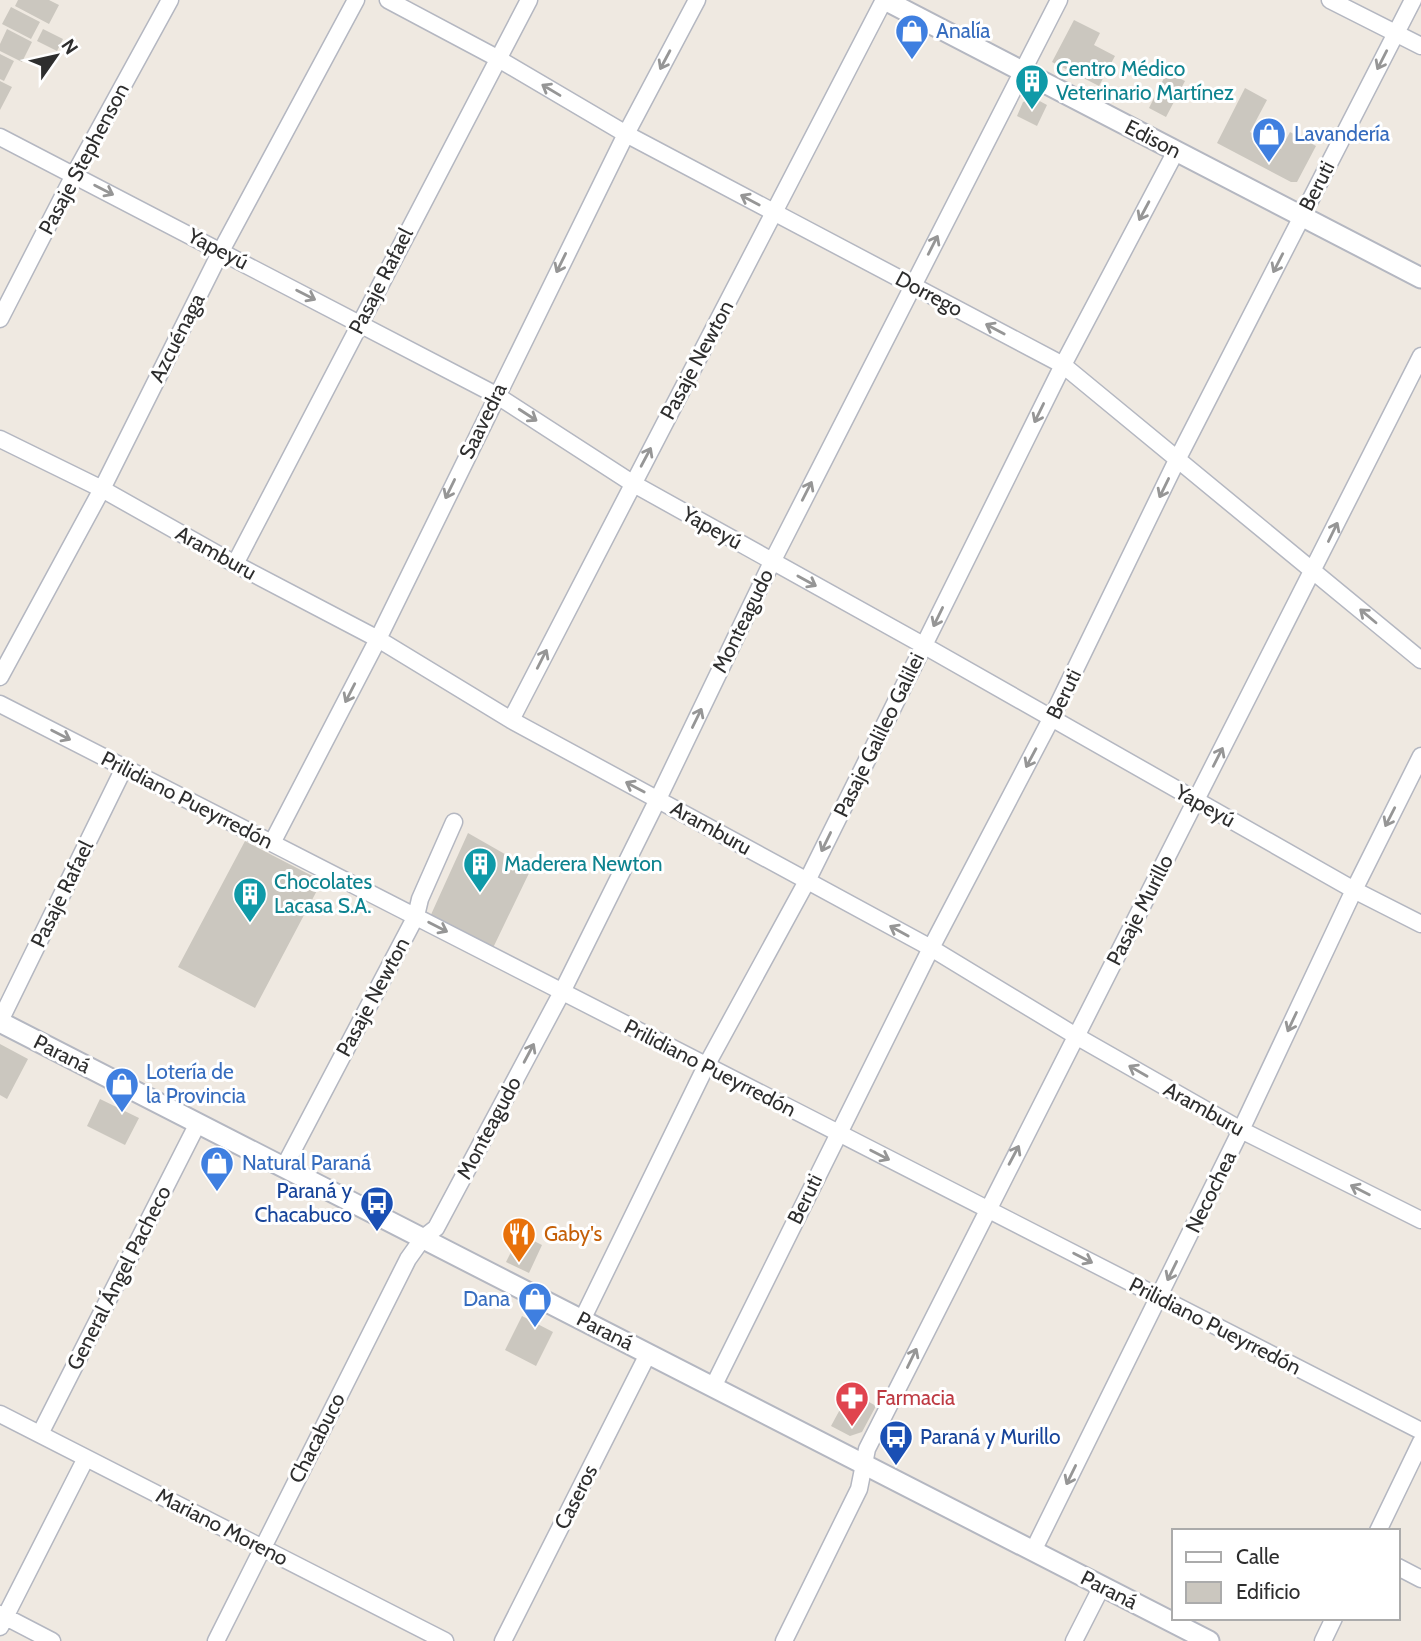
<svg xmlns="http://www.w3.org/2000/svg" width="1421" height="1641" font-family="Cabin,sans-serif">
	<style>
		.building { fill: #cbc7bf }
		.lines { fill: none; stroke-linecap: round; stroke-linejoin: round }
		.minor-casing { stroke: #b4b7c1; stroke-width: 19 }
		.tertiary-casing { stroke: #b4b7c1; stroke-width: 23 }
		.minor { stroke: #fff; stroke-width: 16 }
		.tertiary { stroke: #fff; stroke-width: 19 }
		.oneway { stroke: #969696 }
		.labels { text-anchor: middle; stroke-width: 6; stroke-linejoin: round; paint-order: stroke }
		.shop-label { font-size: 21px; fill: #366cbe; stroke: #fff; text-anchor: start }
		.culture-label { font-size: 21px; fill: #0d838f; stroke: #fff; text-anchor: start }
		.street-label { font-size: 21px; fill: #2e2e2e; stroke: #fff }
		.transit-label { font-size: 21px; fill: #164399; stroke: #fff; text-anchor: end }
		.food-label { font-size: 21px; fill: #c56008; stroke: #fff; text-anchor: start }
		.health-label { font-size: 21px; fill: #be3a42; stroke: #fff; text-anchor: start }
	</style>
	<rect width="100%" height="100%" fill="#efe9e1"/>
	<path class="building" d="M18,0H49L59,5L49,24L15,6Z
		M11,7L40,22L31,39L2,24Z
		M1074,20L1100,33L1094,45L1115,56L1099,86L1052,62Z
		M7,29L32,42L22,62L0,51V44Z
		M43,29L63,39L57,51L37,41Z
		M0,54L14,61L4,81L0,79Z
		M1167,72L1185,81L1166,117L1149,108Z
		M0,81L12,87L0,110Z
		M1245,88L1267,100L1250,132L1281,149L1290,132L1316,146L1297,182H1291L1217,143Z
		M1034,98L1047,105L1037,126L1017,116L1023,102Z
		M468,833L531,869L492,950L429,919Z
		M245,841L322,881L255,1008L178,967Z
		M0,1044L28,1059L7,1099L0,1095Z
		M100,1099L139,1118L125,1145L87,1126Z
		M520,1234L542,1245L529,1273L506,1262Z
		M522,1316L553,1332L536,1366L505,1350Z
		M850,1391L876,1406L862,1432L850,1436L831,1426Z"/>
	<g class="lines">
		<g class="minor-casing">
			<path id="minor" d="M388,0L497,58L626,134L1063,365L1421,660
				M1330,0L1421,46
				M0,137L496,395L632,483L923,645L1354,890L1421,924
				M0,319L74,175L170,0
				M0,439L102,489L235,564L378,639L511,720L931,948L1076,1036L1241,1130L1421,1220
				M235,564L529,0
				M0,677L102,489L221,251L356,0
				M0,704L1421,1431
				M511,720L884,0
				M272,843L378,639L626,134L697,0
				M0,1021L124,768
				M284,1167L416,916L420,899L454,822
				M582,1320L706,1066L807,881L1063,365L1176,151
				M713,1387L931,948L1051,719L1177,460L1413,0
				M0,1414L445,1641
				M40,1434L198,1123
				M1378,1531L1421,1442
				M1033,1551L1241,1130L1354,890L1421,756
				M1398,1567L1421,1579
				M0,1614L52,1641
				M0,1627L86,1458
				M216,1641L408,1259L423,1238L436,1228L562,992L658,799L772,562L1059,0
				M503,1641L648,1354
				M784,1641L859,1489L867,1449C1049,1083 1239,722 1421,356
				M1074,1641L1102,1586
				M1323,1641L1334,1618"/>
		</g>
		<g class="tertiary-casing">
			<path id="tertiary" d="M885,0L1421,278
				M0,1022L1209,1641"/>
		</g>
		<use href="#minor" class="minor"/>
		<use href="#tertiary" class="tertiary"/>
	</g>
	<defs><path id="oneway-shaft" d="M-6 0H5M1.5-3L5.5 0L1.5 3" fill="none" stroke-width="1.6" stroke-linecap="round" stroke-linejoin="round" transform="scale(1.75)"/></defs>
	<g class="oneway">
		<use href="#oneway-shaft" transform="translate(665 60) rotate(118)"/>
		<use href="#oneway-shaft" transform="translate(1382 60) rotate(117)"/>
		<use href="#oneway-shaft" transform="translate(551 90) rotate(-149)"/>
		<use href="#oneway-shaft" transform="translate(104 190) rotate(27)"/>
		<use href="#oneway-shaft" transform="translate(750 200) rotate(-152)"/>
		<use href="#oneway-shaft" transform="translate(1144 211) rotate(118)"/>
		<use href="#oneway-shaft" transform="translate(933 245) rotate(-63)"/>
		<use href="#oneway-shaft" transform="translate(561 263) rotate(116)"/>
		<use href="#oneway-shaft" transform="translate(1278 263) rotate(117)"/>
		<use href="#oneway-shaft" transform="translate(306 295) rotate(27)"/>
		<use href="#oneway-shaft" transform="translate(995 329) rotate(-152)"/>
		<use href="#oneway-shaft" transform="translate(1039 413) rotate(116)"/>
		<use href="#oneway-shaft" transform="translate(528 415) rotate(33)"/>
		<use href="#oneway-shaft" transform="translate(646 457) rotate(-62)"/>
		<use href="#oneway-shaft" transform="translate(1164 488) rotate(116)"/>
		<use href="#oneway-shaft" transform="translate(450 489) rotate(116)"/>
		<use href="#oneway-shaft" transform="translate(807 491) rotate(-63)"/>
		<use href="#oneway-shaft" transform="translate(1333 532) rotate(-64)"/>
		<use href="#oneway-shaft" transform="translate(807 581) rotate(29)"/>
		<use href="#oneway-shaft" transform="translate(1368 616) rotate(-140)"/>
		<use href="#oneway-shaft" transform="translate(938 617) rotate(116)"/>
		<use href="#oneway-shaft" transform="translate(542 659) rotate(-63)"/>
		<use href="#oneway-shaft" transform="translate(350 693) rotate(117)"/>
		<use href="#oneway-shaft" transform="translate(697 718) rotate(-64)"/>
		<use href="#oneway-shaft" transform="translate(61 735) rotate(27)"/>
		<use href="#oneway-shaft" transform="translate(1218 757) rotate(-63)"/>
		<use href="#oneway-shaft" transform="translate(1031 758) rotate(118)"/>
		<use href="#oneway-shaft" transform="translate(635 787) rotate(-152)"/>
		<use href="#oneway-shaft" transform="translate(1390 817) rotate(117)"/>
		<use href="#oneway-shaft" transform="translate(826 842) rotate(116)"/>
		<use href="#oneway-shaft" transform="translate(438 927) rotate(27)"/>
		<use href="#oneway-shaft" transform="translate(899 931) rotate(-151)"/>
		<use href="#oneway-shaft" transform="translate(1292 1022) rotate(115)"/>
		<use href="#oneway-shaft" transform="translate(529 1053) rotate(-62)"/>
		<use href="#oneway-shaft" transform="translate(1138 1071) rotate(-150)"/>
		<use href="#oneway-shaft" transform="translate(880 1155) rotate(27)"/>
		<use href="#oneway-shaft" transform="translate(1014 1155) rotate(-62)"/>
		<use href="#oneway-shaft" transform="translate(1360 1190) rotate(-153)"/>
		<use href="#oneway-shaft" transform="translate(1083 1258) rotate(27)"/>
		<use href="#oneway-shaft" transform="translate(1172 1271) rotate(116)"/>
		<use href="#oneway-shaft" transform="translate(912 1358) rotate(-64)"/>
		<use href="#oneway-shaft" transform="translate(1071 1475) rotate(116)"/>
	</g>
	<defs>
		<g id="shop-pin" transform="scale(1.75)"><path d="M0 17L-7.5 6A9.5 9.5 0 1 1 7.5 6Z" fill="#3f7fe0" stroke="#fff"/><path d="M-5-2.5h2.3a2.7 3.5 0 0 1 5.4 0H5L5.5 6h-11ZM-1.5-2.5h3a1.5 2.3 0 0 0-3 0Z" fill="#fff"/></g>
		<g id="building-pin" transform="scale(1.75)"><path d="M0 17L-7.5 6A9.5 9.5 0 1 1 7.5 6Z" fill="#0f9aa8" stroke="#fff"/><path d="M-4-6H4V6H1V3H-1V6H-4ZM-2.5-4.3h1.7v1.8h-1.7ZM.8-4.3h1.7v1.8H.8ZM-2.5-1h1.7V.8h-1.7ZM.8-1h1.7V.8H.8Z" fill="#fff"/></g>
		<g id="bus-pin" transform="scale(1.75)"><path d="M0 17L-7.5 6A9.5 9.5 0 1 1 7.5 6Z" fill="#1a4fb4" stroke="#fff"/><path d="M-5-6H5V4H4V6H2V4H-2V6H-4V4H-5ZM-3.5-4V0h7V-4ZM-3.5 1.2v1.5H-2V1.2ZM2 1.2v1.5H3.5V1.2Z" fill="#fff"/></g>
		<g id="restaurant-pin" transform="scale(1.75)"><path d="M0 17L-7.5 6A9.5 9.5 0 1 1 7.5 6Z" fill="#e8710a" stroke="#fff"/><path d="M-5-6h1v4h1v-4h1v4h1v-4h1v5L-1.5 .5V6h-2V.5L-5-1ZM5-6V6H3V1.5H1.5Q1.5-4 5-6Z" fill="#fff"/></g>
		<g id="pharmacy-pin" transform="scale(1.75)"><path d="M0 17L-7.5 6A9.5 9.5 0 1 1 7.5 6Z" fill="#e0444e" stroke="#fff"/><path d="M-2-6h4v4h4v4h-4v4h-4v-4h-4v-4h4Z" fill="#fff"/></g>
	</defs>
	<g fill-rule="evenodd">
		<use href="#shop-pin" x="912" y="31"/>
		<use href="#building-pin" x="1032" y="81"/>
		<use href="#shop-pin" x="1269" y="134"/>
		<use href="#building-pin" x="480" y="864"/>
		<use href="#building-pin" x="250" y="894"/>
		<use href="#shop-pin" x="122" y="1084"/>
		<use href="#shop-pin" x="217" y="1163"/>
		<use href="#bus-pin" x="377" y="1203"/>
		<use href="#restaurant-pin" x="519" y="1234"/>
		<use href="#shop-pin" x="535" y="1299"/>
		<use href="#pharmacy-pin" x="852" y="1398"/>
		<use href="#bus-pin" x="896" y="1437"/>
	</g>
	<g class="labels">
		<g class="shop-label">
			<text x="936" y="38">Analía</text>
			<text x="1294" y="141">Lavandería</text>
			<text x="146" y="1079">Lotería de<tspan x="146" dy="24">la Provincia</tspan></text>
			<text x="242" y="1170">Natural Paraná</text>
			<text x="510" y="1306" text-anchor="end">Dana</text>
		</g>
		<g class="culture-label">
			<text x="1056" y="76">Centro Médico<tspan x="1056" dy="24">Veterinario Martínez</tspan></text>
			<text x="504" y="871">Maderera Newton</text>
			<text x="274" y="889">Chocolates<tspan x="274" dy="24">Lacasa S.A.</tspan></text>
		</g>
		<g class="street-label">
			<text transform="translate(1153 139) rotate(27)" y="7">Edison</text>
			<text transform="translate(84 159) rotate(-62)" y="7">Pasaje Stephenson</text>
			<text transform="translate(1317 186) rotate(-63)" y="7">Beruti</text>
			<text transform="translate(218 249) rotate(27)" y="7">Yapeyú</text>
			<text transform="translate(381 281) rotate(-63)" y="7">Pasaje Rafael</text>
			<text transform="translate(929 294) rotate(28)" y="7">Dorrego</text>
			<text transform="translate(177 338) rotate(-63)" y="7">Azcuénaga</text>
			<text transform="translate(697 360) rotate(-62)" y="7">Pasaje Newton</text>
			<text transform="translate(483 421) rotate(-64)" y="7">Saavedra</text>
			<text transform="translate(712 528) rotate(29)" y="7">Yapeyú</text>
			<text transform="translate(216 553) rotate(29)" y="7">Aramburu</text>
			<text transform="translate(743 621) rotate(-64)" y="7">Monteagudo</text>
			<text transform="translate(1064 694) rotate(-64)" y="7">Beruti</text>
			<text transform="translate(879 735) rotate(-64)" y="7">Pasaje Galileo Galilei</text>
			<text transform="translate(187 800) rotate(27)" y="7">Prilidiano Pueyrredón</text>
			<text transform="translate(1205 806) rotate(29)" y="7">Yapeyú</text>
			<text transform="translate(711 828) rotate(29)" y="7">Aramburu</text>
			<text transform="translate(62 894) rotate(-64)" y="7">Pasaje Rafael</text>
			<text transform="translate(1140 910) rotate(-63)" y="7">Pasaje Murillo</text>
			<text transform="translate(373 997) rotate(-62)" y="7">Pasaje Newton</text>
			<text transform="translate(62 1054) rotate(27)" y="7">Paraná</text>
			<text transform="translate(710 1068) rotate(27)" y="7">Prilidiano Pueyrredón</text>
			<text transform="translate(1204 1109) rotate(29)" y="7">Aramburu</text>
			<text transform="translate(489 1128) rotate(-62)" y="7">Monteagudo</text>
			<text transform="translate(1211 1192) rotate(-64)" y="7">Necochea</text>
			<text transform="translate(805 1199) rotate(-64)" y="7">Beruti</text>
			<text transform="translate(119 1278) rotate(-63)" y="7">General Ángel Pacheco</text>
			<text transform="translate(1215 1326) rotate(27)" y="7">Prilidiano Pueyrredón</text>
			<text transform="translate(605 1331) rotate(27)" y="7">Paraná</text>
			<text transform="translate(317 1438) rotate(-63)" y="7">Chacabuco</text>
			<text transform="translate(576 1497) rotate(-63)" y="7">Caseros</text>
			<text transform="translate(222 1527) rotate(27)" y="7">Mariano Moreno</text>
			<text transform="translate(1109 1590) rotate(27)" y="7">Paraná</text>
		</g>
		<g class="transit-label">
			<text x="352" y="1198">Paraná y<tspan x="352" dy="24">Chacabuco</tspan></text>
			<text x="920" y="1444" text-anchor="start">Paraná y Murillo</text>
		</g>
		<g class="food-label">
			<text x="544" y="1241">Gaby's</text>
		</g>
		<g class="health-label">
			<text x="876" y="1405">Farmacia</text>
		</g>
	</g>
	<rect x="1172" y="1529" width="228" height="91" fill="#ffffff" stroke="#ababab" stroke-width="2"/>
	<rect x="1186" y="1552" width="35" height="10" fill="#ffffff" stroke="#ababab" stroke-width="2"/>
	<text x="1236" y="1564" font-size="21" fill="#2e2e2e">Calle</text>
	<rect x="1186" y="1582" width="35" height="21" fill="#cbc7bf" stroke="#ababab" stroke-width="2"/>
	<text x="1236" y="1599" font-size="21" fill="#2e2e2e">Edificio</text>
	<g transform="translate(56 56) rotate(56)" stroke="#ffffff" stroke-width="5" paint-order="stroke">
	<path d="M0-5L12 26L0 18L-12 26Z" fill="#2e2e2e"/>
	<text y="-10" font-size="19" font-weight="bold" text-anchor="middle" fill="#2e2e2e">N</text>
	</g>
</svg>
